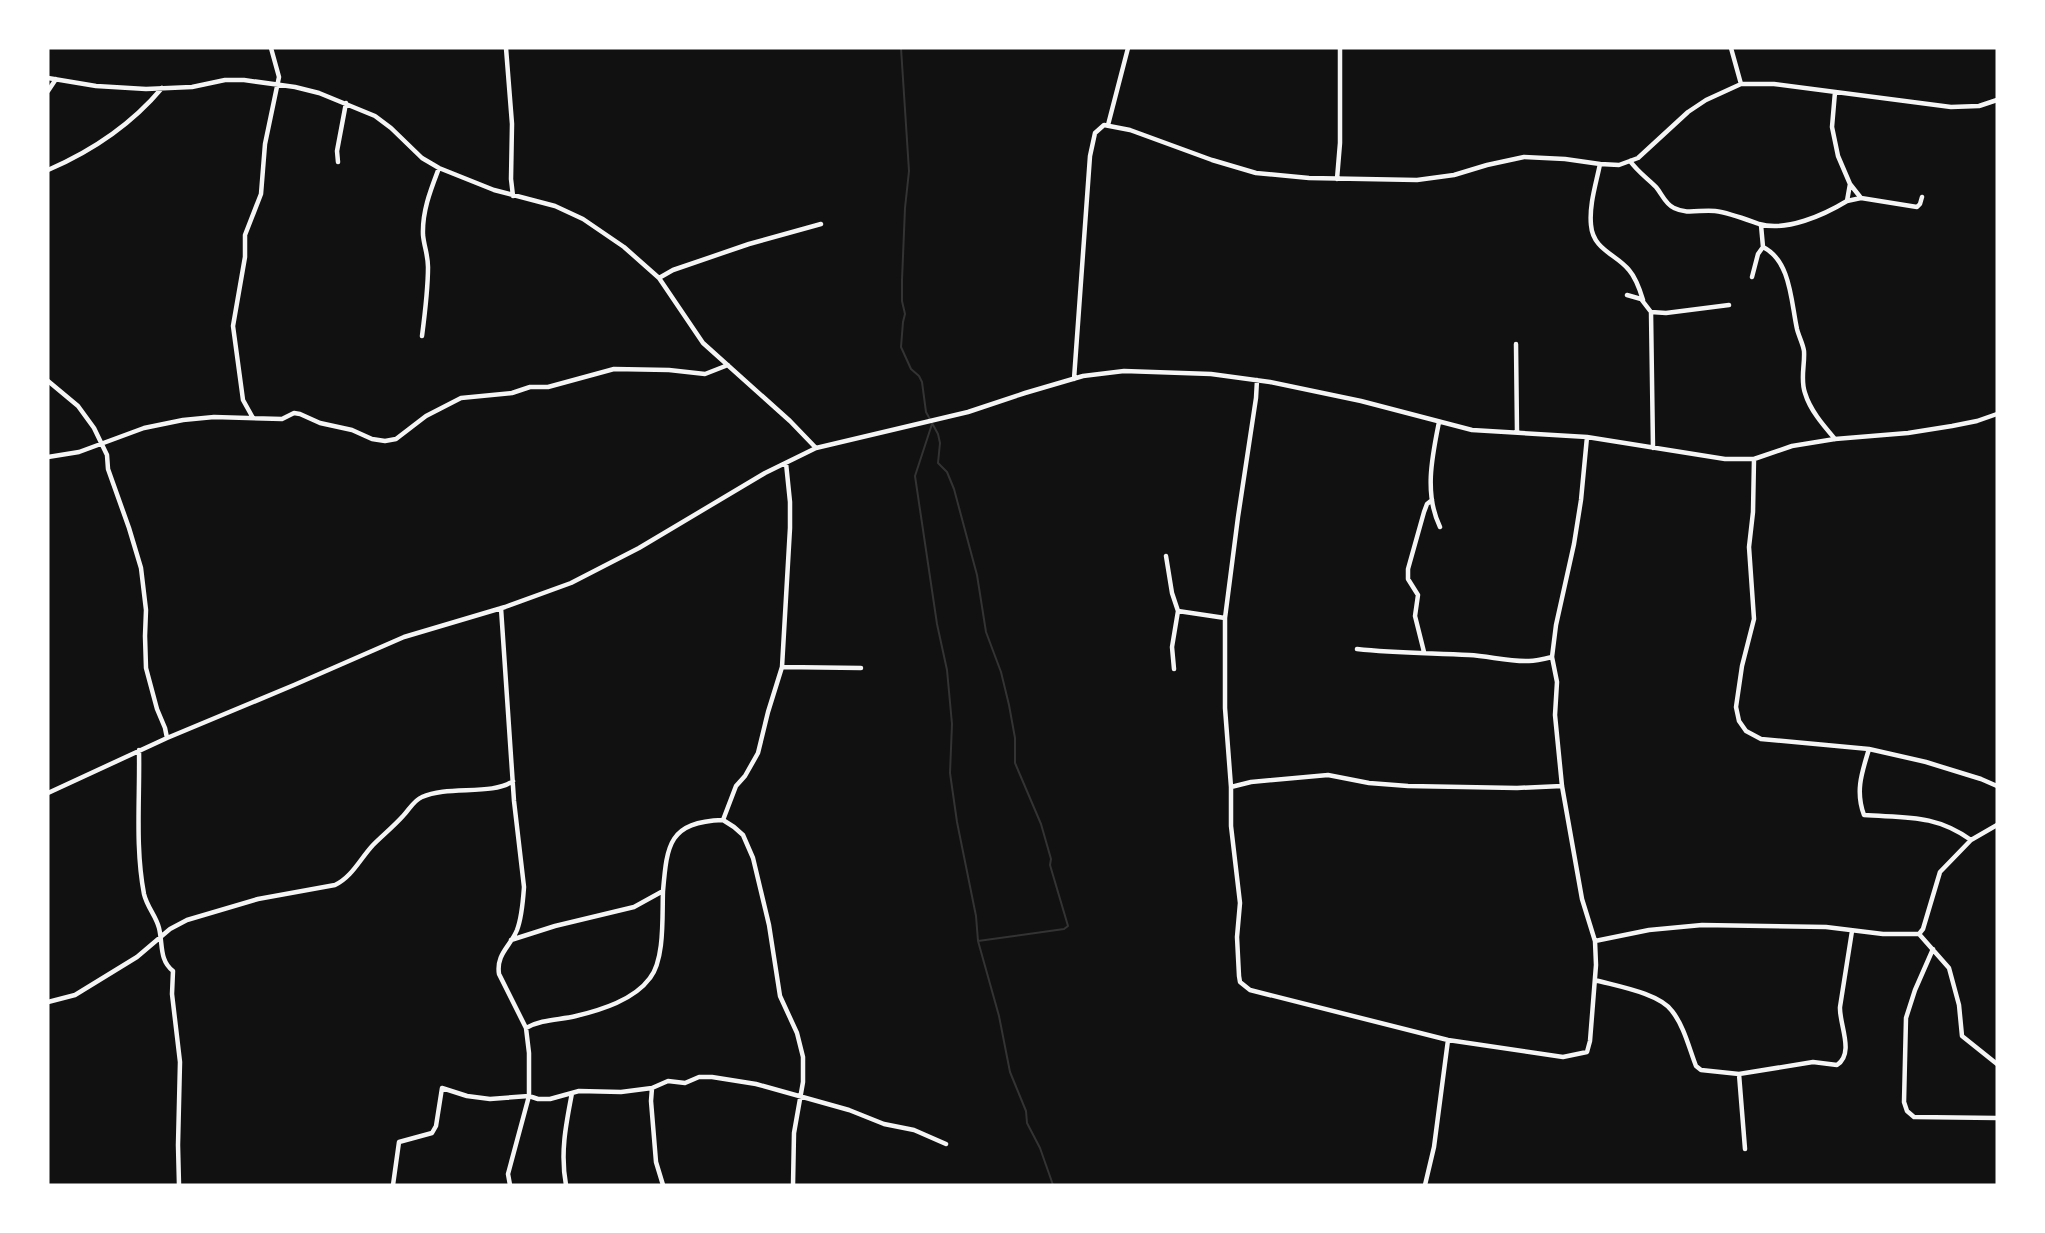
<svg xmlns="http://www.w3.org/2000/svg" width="2045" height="1233" font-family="Karla,sans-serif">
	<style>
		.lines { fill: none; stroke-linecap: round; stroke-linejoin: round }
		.stream { stroke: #333; stroke-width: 2 }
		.minor { stroke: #f5f5f5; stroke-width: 4.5 }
	</style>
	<rect width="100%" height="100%" fill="#111"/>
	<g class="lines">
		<path class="stream" d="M901,48L909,171L905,208L902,280V301L905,314L903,322L901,347L911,369L919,376L922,382L926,412L938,434L940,443L938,463L947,472L954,489L977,575L986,632L1001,672L1009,705L1015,738V763L1041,824L1051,859L1050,865L1068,926L1064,929L978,941L999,1016L1010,1072L1026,1111L1027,1123L1040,1148L1053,1185
			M932,424L915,476L937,624L947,670L952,724L950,773L957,822L976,916L978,941"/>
		<path class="minor" d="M506,48L512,124L511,179L513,196
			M1731,48L1741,84
			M48,78L96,86L146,89L192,87L225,80H244L295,87L319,93L375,116L391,128L422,158L439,168L494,190L555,206L583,219L624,247L659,278L703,343L790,421L816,448
			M48,91L56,79
			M1108,125L1128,48
			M1630,161C1638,172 1647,178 1656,187C1662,194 1665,204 1674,208C1688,215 1701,209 1715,211C1730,213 1745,219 1759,224C1786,232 1824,215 1847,201L1850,184L1838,156L1832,127L1835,92
			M338,162L337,151L346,103
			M1600,164C1596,184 1589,205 1591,225C1593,250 1616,254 1629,270C1636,278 1640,290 1643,300
			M48,170C92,151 131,125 162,88
			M1337,179L1340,143V48
			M1850,184L1861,198
			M1847,201L1861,198L1917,207L1920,204L1922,197
			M1763,247C1791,261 1791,302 1797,329C1799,337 1803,344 1804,351C1805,365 1800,379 1805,393C1810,410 1823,425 1835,439
			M1752,277L1758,254L1763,247L1761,225
			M659,278L673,270L749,244L821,224
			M1627,295L1641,299L1651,312L1653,448
			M1651,312L1666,313L1729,305
			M422,336C425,313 428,290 428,267C428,255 424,246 423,235C422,211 431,189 439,168
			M1516,344L1517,432
			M1074,379L1090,156L1095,133L1104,125L1130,130L1212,160L1256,173L1309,178L1417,180L1454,175L1487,165L1524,157L1565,159L1600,164L1619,165L1638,158L1688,112L1706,100L1741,84H1774L1951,107L1979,106L1997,100
			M1257,380L1256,398L1238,517L1225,618V708L1231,787V826L1240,903L1237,937L1239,976L1240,982L1250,990L1448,1040L1563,1057L1587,1052L1590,1041L1596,965L1595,941L1649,930L1702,925L1826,927L1883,934H1919L1923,929L1940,872L1971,840L1997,825
			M48,381L78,406L94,428L107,455L108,469L129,528L141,568L146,610L145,636L146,668L157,709L165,728L167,738
			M253,418L243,400L233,326L245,257V235L261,194L265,144L279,77L271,48
			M1439,422C1432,457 1424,494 1440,527
			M1587,437L1581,500L1574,544L1556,625L1552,657L1557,682L1555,715L1562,786L1582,899L1595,941
			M48,457L79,452L144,428L183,420L214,417L282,419L294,413L300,414L320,423L352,430L372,439L385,441L396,439L426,416L461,398L512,393L530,387H548L614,369L669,370L705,374L728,365
			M1754,459L1753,512L1749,547L1754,619L1742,666L1736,707L1739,721L1746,731L1761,739L1869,749L1926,762L1981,779L1997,786
			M786,463L790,502V528L782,667L768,712L758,753L745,776L736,786L723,820L734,827L743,835L753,858L769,925L780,996L797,1033L803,1057V1082L794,1133L793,1185
			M1166,556L1172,593L1178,611L1225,618
			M501,608L514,801L524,887C523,901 522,917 517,930C510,947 496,954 499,974L526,1028L529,1053V1096L508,1174L510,1185
			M1357,649C1394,653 1431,653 1469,655C1489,656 1509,662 1529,661C1536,661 1544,659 1552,657
			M1424,652L1415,616L1418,595L1408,579V569L1424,512L1427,504L1432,500
			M782,667L861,668
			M1174,669L1172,647L1178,611
			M1869,749C1862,772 1855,791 1864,815C1906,818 1935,814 1971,840
			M139,750C140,798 135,847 144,894C147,907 156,916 159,928C163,944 159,960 173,971L172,994L180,1062L178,1145L179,1185
			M1231,787L1251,782L1328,775L1369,783L1408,786L1517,788L1562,786
			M48,793L167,738L294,685L404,637L505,607L571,583L639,548L765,473L816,448L968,412L1025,393L1083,376L1124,371L1211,374L1270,382L1361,401L1472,430L1587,437L1725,459H1754L1792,446L1835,439L1908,433L1952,426L1977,421L1997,414
			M1919,934L1949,968L1959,1005L1962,1036L1997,1064
			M511,940L555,926L634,907L663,891C667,844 669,822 723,820
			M1933,949L1915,990L1906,1018L1904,1102L1907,1111L1914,1117L1997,1118
			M1595,980C1616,986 1659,993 1672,1011C1684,1026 1689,1048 1696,1066L1701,1070L1739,1074L1813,1062L1837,1065C1855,1053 1839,1024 1840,1007L1852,931
			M48,1002L75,995L137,957L170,929L187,920L258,899L335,885C352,877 360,859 373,845C383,835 393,827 403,816C409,810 414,800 422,797C448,785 492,796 513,781
			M526,1028C542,1019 560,1020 576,1016C601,1010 634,1000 650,978C665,959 662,915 663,891
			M1739,1074L1745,1149
			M652,1088L651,1101L656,1162L663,1185
			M393,1185L399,1142L432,1133L436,1126L442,1088L467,1096L490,1099L529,1096L538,1099H550L579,1091L621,1092L652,1088L668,1081L685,1083L699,1077H712L756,1084L849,1110L884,1124L914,1130L946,1144
			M566,1185C560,1153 566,1124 572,1093
			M1425,1185L1434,1147L1448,1040"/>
	</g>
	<rect width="2045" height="1233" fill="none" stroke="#ffffff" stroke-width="99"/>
</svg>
